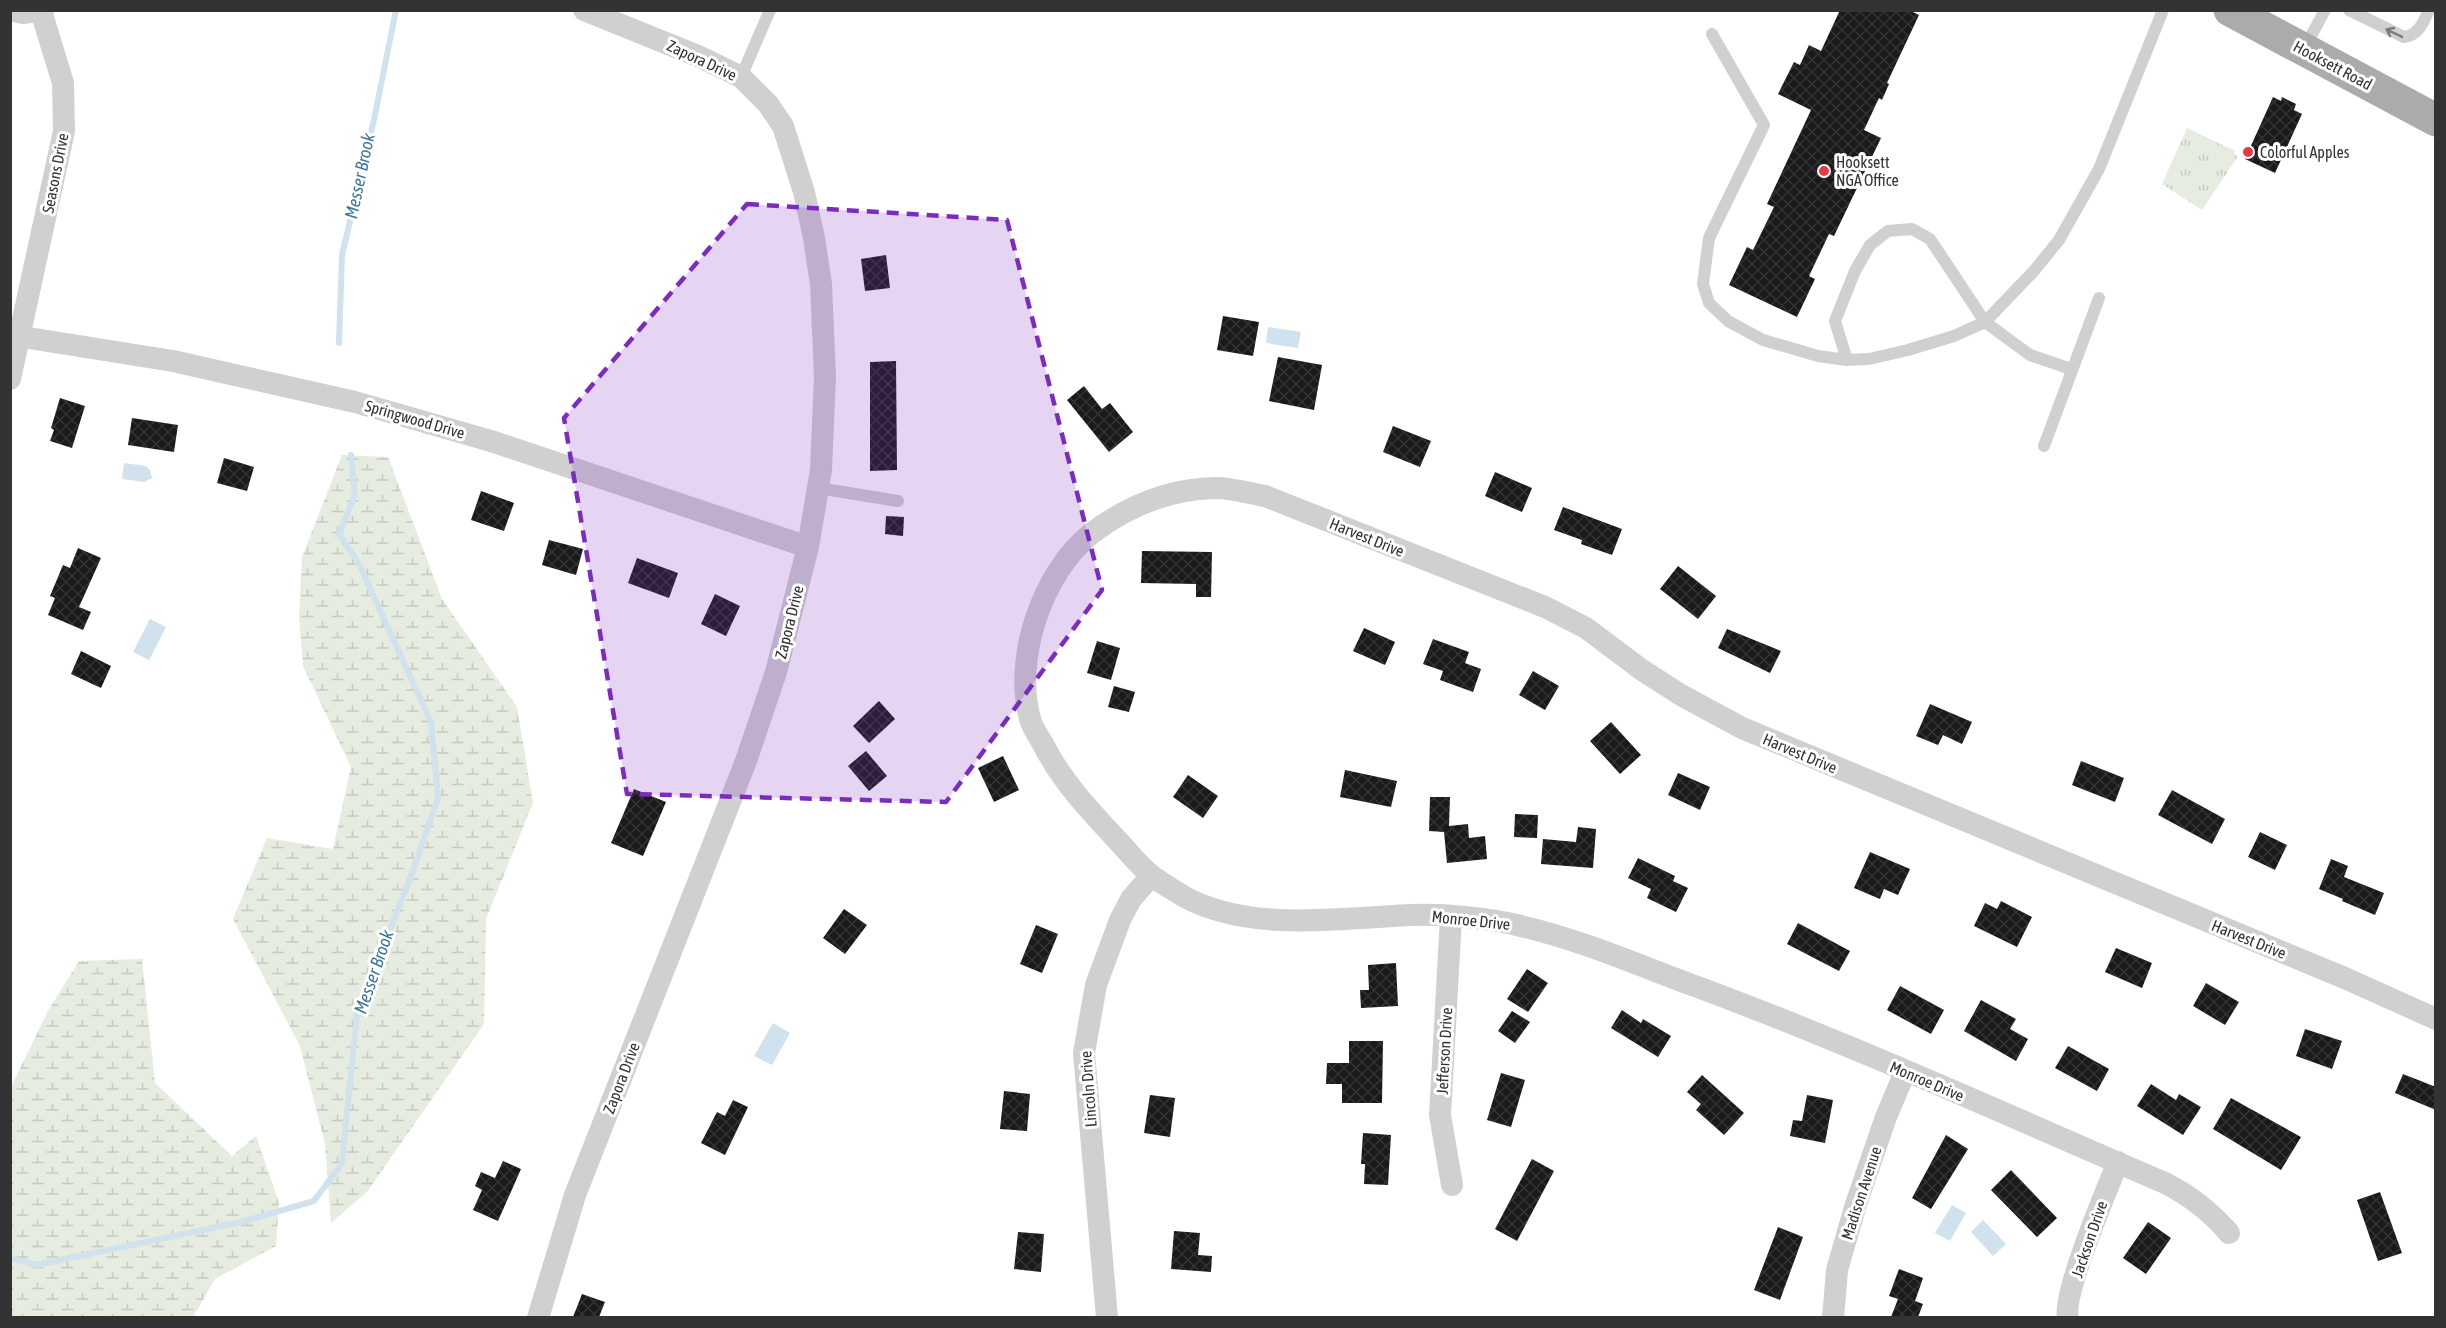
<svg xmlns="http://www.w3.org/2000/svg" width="2446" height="1328" font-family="'Asap Condensed',sans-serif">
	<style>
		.wetland { fill: url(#wetland-marsh) }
		.park { fill: url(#park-tufts) }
		.water { fill: #cfe2ee }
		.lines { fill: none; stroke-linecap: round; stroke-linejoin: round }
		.stream { stroke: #cfe2ee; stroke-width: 6 }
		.building { fill: url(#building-cross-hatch) }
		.service { stroke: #d0d0d0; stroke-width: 12 }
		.minor { stroke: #d0d0d0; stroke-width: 22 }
		.primary { stroke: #ababab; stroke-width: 33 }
		.oneway { stroke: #7a7a7a }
		.marked { fill: #7b2cbf; fill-opacity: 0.2; stroke: #7b2cbf; stroke-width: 4.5; stroke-dasharray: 12 8; stroke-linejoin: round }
		.poi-dot { fill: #e63946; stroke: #fff; stroke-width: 2 }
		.labels { text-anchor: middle; stroke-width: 6; stroke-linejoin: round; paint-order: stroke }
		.street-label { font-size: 16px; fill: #333; stroke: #fff }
		.poi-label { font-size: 16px; fill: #333; stroke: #fff; text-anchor: start }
		.water-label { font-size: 18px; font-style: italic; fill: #3f7597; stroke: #fff }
	</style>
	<defs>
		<pattern id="wetland-marsh" width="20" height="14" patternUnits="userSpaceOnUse" patternTransform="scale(1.5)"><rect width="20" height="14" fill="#e6ecdf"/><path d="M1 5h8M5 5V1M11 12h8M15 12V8" fill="none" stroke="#c6cbc0"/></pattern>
		<pattern id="park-tufts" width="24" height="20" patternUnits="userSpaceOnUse" patternTransform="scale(1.5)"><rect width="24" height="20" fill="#e6ecdf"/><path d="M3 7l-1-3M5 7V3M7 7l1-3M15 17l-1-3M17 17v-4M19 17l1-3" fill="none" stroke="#c6cbc0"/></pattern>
		<pattern id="building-cross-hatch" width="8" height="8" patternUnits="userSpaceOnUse" patternTransform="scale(1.5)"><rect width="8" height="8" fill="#1a1a1a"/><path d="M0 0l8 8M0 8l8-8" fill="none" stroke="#333"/></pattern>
	</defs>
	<rect width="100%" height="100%" fill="#fff"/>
	<path class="wetland" d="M342,455L388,457L442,599L517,707L533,803L486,919L484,1024L367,1192L331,1223L325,1144L300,1046L233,919L267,838L333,849L351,767L303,666L299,618L302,557Z
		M142,959L155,1083L232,1156L256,1136L279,1203L276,1246L215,1279L193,1317H11V1087L48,1011L79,961Z"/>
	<path class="park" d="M2187,128L2235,151L2234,154L2238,156L2202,210L2162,184Z"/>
	<path class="water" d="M1268,327L1301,332L1298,348L1266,343Z
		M124,463L146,466L150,470L152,478L144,482L122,479Z
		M150,619L166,627L149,660L133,652Z
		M773,1023L790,1033L772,1065L754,1056Z
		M1952,1205L1966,1213L1950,1241L1935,1233Z
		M1983,1220L2006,1244L1993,1256L1971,1232Z"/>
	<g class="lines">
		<path class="stream" d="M339,343L342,255L375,115L396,10
			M10,1258L37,1265L245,1221L314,1201L342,1163L357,1013L411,876L438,798L431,722L359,564L339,534L355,495L351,455"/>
	</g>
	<path class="building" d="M1840,10H1909L1919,15L1887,83L1889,84L1882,100L1879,98L1864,130L1881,138L1834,236L1829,234L1809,276L1815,279L1797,317L1729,285L1747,247L1753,250L1774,207L1767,204L1811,110L1778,94L1794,62L1800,65L1809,45L1821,51Z
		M2273,97L2281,101L2282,97L2296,104L2294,110L2302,114L2275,173L2245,159Z
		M886,255L890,288L865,291L861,259Z
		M1223,316L1259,322L1253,356L1217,350Z
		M1278,357L1322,365L1314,410L1269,401Z
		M896,361L897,470L870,471V362Z
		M1084,386L1102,409L1110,403L1133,432L1109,452L1067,400Z
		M60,398L85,406L72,448L50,441L54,430L51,428Z
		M132,418L178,425L174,452L128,445Z
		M1393,426L1431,441L1420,467L1383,452Z
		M224,458L254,467L247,491L217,483Z
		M1495,472L1532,488L1522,512L1485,496Z
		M481,491L514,503L504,531L471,520Z
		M1563,507L1622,529L1612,555L1581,544L1582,540L1554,530Z
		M886,516L904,517L903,536L885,534Z
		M549,540L583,549L576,575L542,565Z
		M78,548L101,558L79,607L91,612L83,630L48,615L55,598L50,596L63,565L70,568Z
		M1142,551L1212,552L1211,597H1196V584L1141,583Z
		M637,558L678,573L669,598L628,583Z
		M1678,566L1716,596L1698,619L1660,589Z
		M715,594L740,606L726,636L701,624Z
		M1364,628L1395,642L1385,665L1353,651Z
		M1727,629L1781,651L1770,673L1718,648Z
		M1433,639L1469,652L1465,663L1481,669L1473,692L1440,680L1443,671L1423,664Z
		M1097,641L1120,648L1111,680L1087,673Z
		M81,651L111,666L101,688L71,674Z
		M1533,671L1559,686L1545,710L1519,695Z
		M1114,686L1135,692L1129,712L1108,707Z
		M879,701L895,719L869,743L853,726Z
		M1930,704L1972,722L1962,744L1943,735L1938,745L1916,736Z
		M1611,722L1641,755L1620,774L1590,741Z
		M866,751L887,776L869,791L848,766Z
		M1003,756L1019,790L994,802L978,768Z
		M2081,761L2124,778L2115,802L2072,785Z
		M1345,770L1397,781L1391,807L1340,797Z
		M1678,773L1710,787L1700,810L1668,795Z
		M1188,775L1218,796L1203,818L1173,797Z
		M634,789L666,802L643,856L611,843Z
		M2172,790L2225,819L2212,844L2158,815Z
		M1430,797H1450L1449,826L1468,824L1469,838L1485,836L1487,859L1447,863L1444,832L1429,831Z
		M1515,814L1538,815L1537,838L1514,837Z
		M1578,827L1596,829L1593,868L1541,864L1543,839L1576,842Z
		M2260,832L2287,845L2275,870L2248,857Z
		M1870,852L1910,869L1898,895L1884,889L1880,899L1854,888Z
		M1638,858L1675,876L1673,881L1688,888L1676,912L1647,898L1651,889L1628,878Z
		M2331,859L2348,866L2344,877L2384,893L2375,915L2342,901L2343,899L2319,889Z
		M2001,901L2032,917L2017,947L1974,926L1985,903L1997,909Z
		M844,909L867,925L845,954L823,938Z
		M1798,923L1850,951L1839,971L1787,944Z
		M1036,925L1058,934L1042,973L1020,964Z
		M2116,948L2152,963L2142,988L2105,972Z
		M1396,963L1398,1006L1361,1008L1360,990H1369L1368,965Z
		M1527,969L1548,983L1528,1012L1507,999Z
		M2206,983L2239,1002L2225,1025L2193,1006Z
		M1900,986L1944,1010L1931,1034L1887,1010Z
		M1981,1000L2016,1019L2010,1029L2028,1039L2016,1061L1964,1031Z
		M1622,1010L1641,1023L1643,1019L1671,1036L1658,1057L1611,1028Z
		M1512,1011L1530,1022L1515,1043L1498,1031Z
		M2305,1029L2342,1041L2332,1069L2296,1056Z
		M1349,1041H1383L1382,1103H1342V1084H1326L1327,1063H1349Z
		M2068,1046L2109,1069L2097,1091L2055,1068Z
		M1501,1073L1525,1080L1511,1127L1487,1120Z
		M2403,1074L2436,1087V1110L2395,1093Z
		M1702,1075L1744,1113L1724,1135L1696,1110L1701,1104L1687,1092Z
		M2151,1084L2176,1100L2179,1094L2201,1107L2183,1135L2137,1106Z
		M1004,1091L1030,1094L1027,1131L1000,1129Z
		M1150,1095L1175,1098L1170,1137L1144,1133Z
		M1807,1095L1833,1100L1825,1143L1790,1136L1793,1120L1802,1121Z
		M2231,1098L2301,1137L2281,1170L2213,1129Z
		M733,1100L748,1107L725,1155L701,1143L717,1112L725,1116Z
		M1363,1133L1391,1135L1388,1185L1364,1184L1365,1164H1361Z
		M1946,1135L1968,1149L1931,1209L1912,1198Z
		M1532,1159L1554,1171L1517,1241L1495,1229Z
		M503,1161L521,1169L498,1221L473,1210L482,1190L475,1186L481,1172L495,1178Z
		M2011,1170L2057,1218L2037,1237L1991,1190Z
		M2380,1192L2402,1253L2378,1261L2357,1200Z
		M2148,1222L2171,1238L2146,1274L2123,1258Z
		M1778,1227L1803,1237L1780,1300L1754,1290Z
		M1174,1231L1200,1233L1198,1255L1212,1256L1211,1272L1171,1269Z
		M1018,1232L1044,1234L1041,1272L1014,1269Z
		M1899,1269L1923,1278L1915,1301L1923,1304L1918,1317H1891L1898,1299L1889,1296Z
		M582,1294L605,1302L599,1317H573Z"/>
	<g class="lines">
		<path class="service" d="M2349,10L2404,37C2419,35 2423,23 2429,10
			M1712,34L1764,125L1709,238L1703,284L1709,303L1728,321L1763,340L1818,356L1847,360L1869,359L1908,350L1954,336L1985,322L2033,272L2059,240L2099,169L2163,10
			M2304,49L2325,10
			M741,77L770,10
			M1847,360L1835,321L1855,271L1870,245L1888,231L1912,229L1930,239L1985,322L2030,355L2071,369
			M2044,446L2099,298
			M818,488L898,501"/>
		<path class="minor" d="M11,10L23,13L43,10
			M10,335L173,361L355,402L491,441L808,547
			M10,379L64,131L63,83L41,11
			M1451,917L1440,1115L1452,1185
			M2229,1233C2210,1211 2191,1196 2165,1183C2009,1116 1854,1045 1695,986C1638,965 1581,940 1521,926C1489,918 1446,914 1413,915C1341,918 1249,933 1183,896C1174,890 1164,885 1155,878C1142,869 1131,855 1120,843C1091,812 1062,782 1043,744C1039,737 1034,730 1031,722C1012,661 1042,572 1092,533C1128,506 1170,489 1215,488C1231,488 1249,493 1265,496L1545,607L1586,628L1642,670L1681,695L1742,728L2347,979L2436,1019
			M538,1318L575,1195L746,761L776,672L808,547L821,470L825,377L821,284L814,238L804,192L783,126L768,104L741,77L698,56L584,10
			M1107,1318L1084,1053L1096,985L1120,920L1131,899L1151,876
			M1833,1318L1837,1270L1856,1204L1886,1117L1905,1072
			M2068,1318C2062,1295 2107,1189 2118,1162"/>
		<path class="primary" d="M2230,10L2436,120"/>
	</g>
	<defs><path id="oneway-shaft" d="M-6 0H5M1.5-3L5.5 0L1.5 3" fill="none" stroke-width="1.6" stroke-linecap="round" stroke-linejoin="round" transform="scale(1.5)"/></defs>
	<use class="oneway" href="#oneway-shaft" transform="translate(2394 33) rotate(-154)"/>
	<path class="marked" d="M747,204L1007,220L1102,590L946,802L627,794L564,418Z"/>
	<g class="poi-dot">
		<circle cx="2248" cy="152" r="6"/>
		<circle cx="1824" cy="171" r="6"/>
	</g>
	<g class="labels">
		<g class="street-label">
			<text transform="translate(702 60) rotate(25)" y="6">Zapora Drive</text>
			<text transform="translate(2333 65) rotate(28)" y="6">Hooksett Road</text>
			<text transform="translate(55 173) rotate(-79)" y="6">Seasons Drive</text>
			<text transform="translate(415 419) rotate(16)" y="6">Springwood Drive</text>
			<text transform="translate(1367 537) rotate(22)" y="6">Harvest Drive</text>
			<text transform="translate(789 622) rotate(-76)" y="6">Zapora Drive</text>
			<text transform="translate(1800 753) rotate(23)" y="6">Harvest Drive</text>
			<text transform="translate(1471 920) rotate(6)" y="6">Monroe Drive</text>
			<text transform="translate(2249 939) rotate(22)" y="6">Harvest Drive</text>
			<text transform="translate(1444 1051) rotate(-87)" y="6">Jefferson Drive</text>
			<text transform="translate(621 1078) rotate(-69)" y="6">Zapora Drive</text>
			<text transform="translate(1927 1081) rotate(23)" y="6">Monroe Drive</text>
			<text transform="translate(1088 1089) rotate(-94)" y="6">Lincoln Drive</text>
			<text transform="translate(1861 1193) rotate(-72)" y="6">Madison Avenue</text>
			<text transform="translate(2089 1239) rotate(-71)" y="6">Jackson Drive</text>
		</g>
		<g class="poi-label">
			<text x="2260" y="158">Colorful Apples</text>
			<text x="1836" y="168">Hooksett<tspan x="1836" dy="18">NGA Office</tspan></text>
		</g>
		<g class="water-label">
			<text transform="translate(360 176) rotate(-78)" y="6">Messer Brook</text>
			<text transform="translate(374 972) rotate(-71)" y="6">Messer Brook</text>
		</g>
	</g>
	<rect width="2446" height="1328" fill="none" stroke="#333333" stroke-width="24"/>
</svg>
